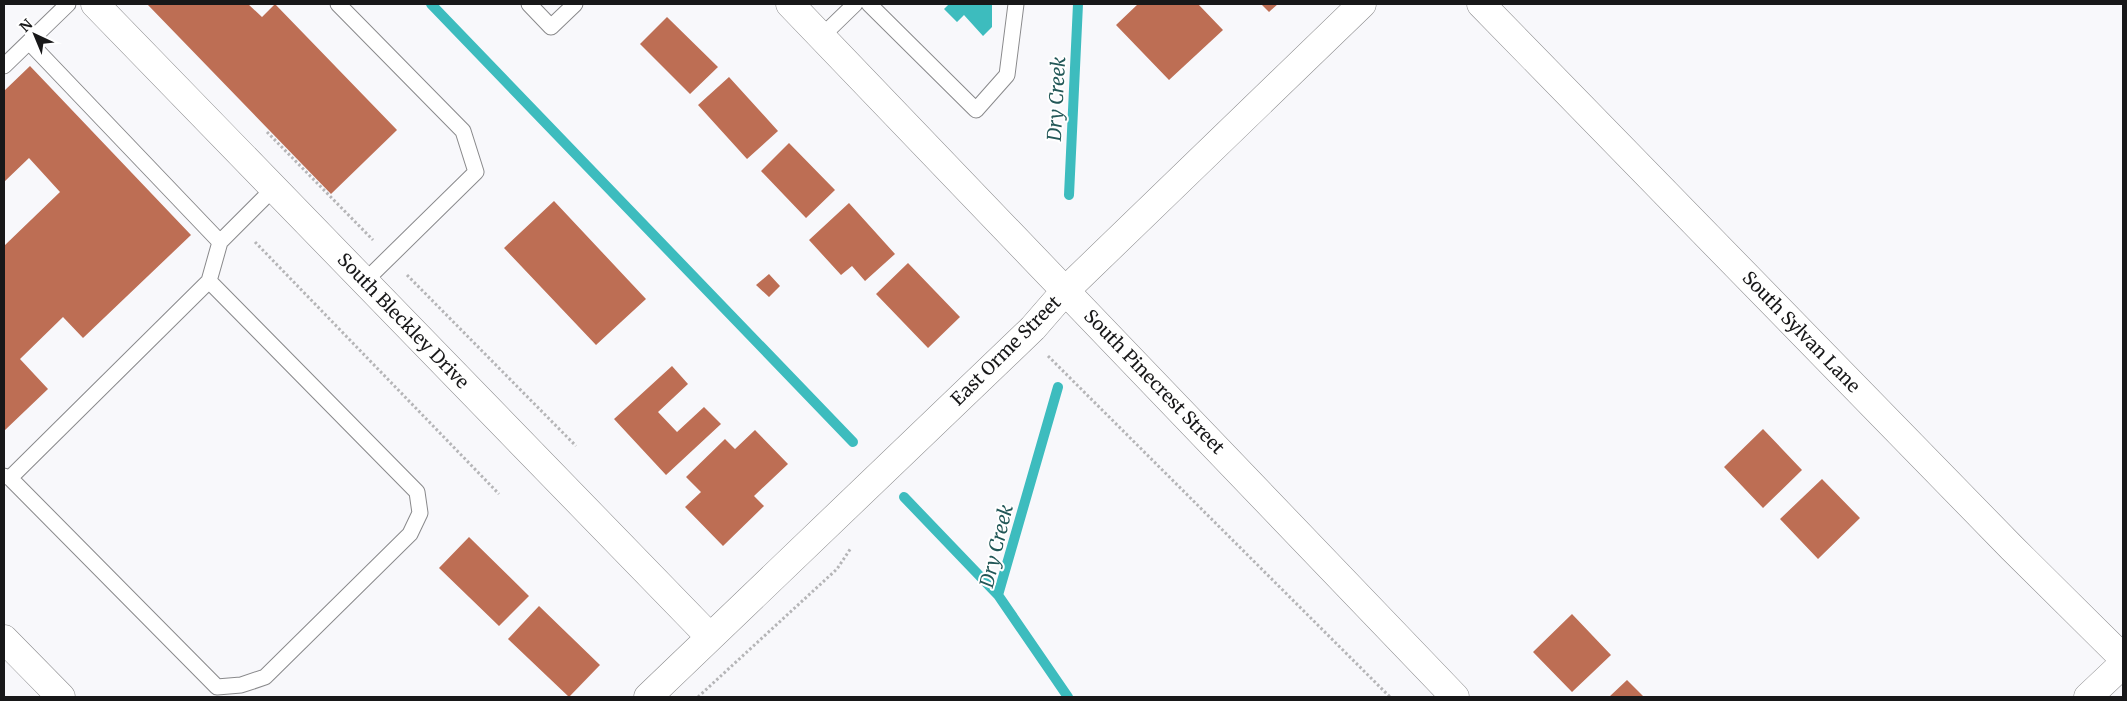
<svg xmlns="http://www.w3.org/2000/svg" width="2127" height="701" font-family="Merriweather,serif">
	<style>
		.water { fill: #3dbcbe }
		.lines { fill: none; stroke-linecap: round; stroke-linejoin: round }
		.stream { stroke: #3dbcbe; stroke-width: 10 }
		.building { fill: #bd6e54 }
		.service-casing { stroke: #89898b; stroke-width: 17 }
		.minor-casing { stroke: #89898b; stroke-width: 29 }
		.path { stroke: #b5b5b7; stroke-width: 3; stroke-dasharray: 2.5 2.5; stroke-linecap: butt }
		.service { stroke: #fff; stroke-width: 15 }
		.minor { stroke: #fff; stroke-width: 28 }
		.labels { text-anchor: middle; stroke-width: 4; stroke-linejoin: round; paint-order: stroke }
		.street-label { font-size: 18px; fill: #181819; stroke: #fff }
		.water-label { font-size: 19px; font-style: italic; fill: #225757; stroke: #fff }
	</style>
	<rect width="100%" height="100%" fill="#f8f8fb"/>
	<path class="water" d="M949,4H992V27L983,36L964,15L957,22L944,9Z"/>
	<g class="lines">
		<path class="stream" d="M431,4L853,442
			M1069,195L1078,4
			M904,497L998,595L1068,697
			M998,595L1058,387"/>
	</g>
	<path class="building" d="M147,4H248L262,17L275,4L397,130L331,194Z
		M1138,4H1198L1223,30L1169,80L1116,25Z
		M1261,4H1278L1269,12Z
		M667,17L718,67L690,94L640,44Z
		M30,66L191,235L83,338L63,317L20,359L48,389L4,431V246L60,192L29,158L4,182V91Z
		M729,77L778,131L747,159L698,105Z
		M789,143L835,190L806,218L761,171Z
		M554,201L646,299L596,345L504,248Z
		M849,203L895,254L865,281L852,266L841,275L809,240Z
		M908,263L960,317L928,348L876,294Z
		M769,274L780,286L769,297L756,285Z
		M672,366L688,384L658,412L677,432L704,407L721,424L666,475L614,419Z
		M1763,429L1802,470L1763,508L1724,467Z
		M755,430L788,464L754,496L764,506L723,546L685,507L701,492L686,477L725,439L735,449Z
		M1822,479L1860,518L1818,559L1780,519Z
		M469,537L529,596L499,626L439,568Z
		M539,606L600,665L569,697L508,639Z
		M1572,614L1611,655L1572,692L1533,652Z
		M1627,680L1644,697H1609Z"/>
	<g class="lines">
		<g class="service-casing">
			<path id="service" d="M338,4L463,131L476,172L365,281
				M529,4L551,27L575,4
				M869,4L976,110L1007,75L1016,4
				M821,37L855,4
				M29,42L220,242L274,188
				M4,66L68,4
				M209,281L220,242
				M4,476L10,478L217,687L241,685L265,677L410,534L420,513L417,492L209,281L10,478"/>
		</g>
		<g class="minor-casing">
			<path id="minor" d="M95,4L710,637
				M790,4L1455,697
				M1481,4L2012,548L2123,658
				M4,639L61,697
				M648,697L1033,328L1066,290L1362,4
				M2088,697L2123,664"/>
		</g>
		<path class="path" d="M267,132L373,240
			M255,242L499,494
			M407,275L576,446
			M1048,356L1390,697
			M698,697L837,569L851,548"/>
		<use href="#service" class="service"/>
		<use href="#minor" class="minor"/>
	</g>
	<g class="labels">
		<g class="street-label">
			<text transform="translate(403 321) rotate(46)" y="6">South Bleckley Drive</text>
			<text transform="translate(1801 332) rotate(46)" y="6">South Sylvan Lane</text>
			<text transform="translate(1006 351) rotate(-45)" y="6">East Orme Street</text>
			<text transform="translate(1154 382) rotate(46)" y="6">South Pinecrest Street</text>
		</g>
		<g class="water-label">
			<text transform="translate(1056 99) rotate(-87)" y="7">Dry Creek</text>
			<text transform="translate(996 546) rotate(-76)" y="7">Dry Creek</text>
		</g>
	</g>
	<rect width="2127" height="701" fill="none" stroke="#181819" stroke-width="10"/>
	<g transform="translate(35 35) rotate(316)" stroke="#ffffff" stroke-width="4" paint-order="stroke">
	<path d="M0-4L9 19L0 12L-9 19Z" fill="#181819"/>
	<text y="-8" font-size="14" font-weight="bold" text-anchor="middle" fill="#181819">N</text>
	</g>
</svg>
